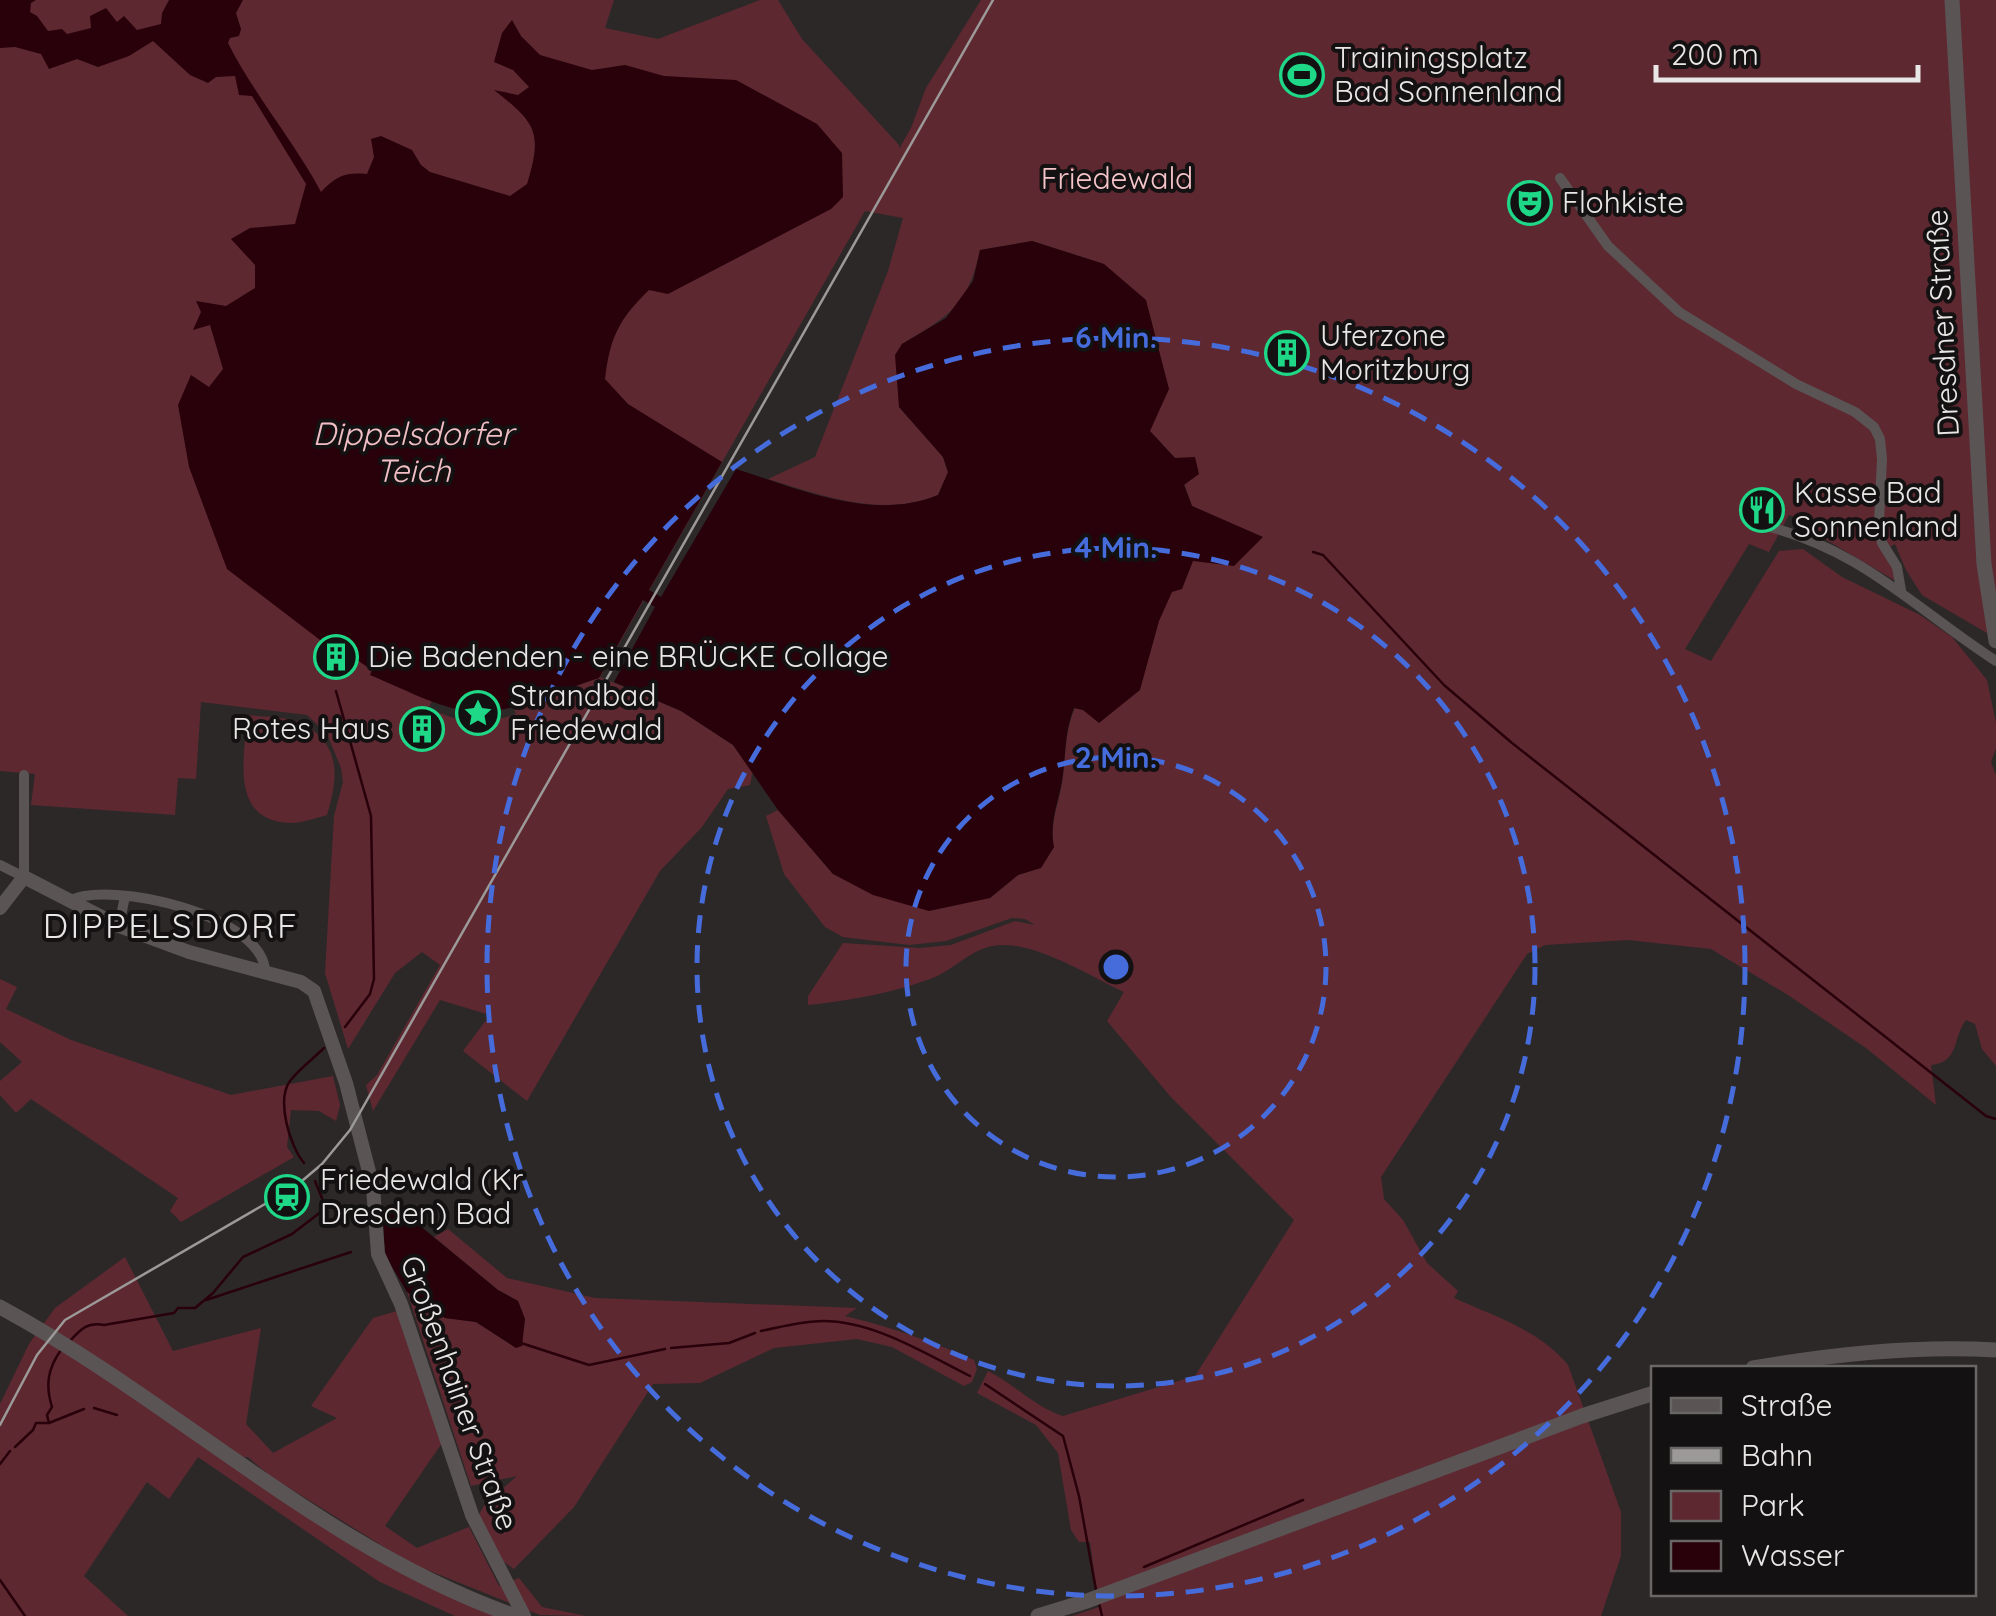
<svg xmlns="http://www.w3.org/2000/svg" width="1996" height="1616" font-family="Quicksand,sans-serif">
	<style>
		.green { fill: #5e2831; fill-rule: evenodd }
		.water { fill: #28010a }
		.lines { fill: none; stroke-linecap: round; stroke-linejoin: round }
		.stream { stroke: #28010a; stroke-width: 2.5 }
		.minor { stroke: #5a5455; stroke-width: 10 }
		.tertiary { stroke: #5a5455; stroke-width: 14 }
		.secondary { stroke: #5a5455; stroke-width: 15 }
		.rail { stroke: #9c9999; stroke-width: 2.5 }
		.ring { fill: none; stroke: #466cdb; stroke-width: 5; stroke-dasharray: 18 12 }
		.labels { text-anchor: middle; stroke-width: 8; stroke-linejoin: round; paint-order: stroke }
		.poi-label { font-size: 30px; fill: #e9e6e6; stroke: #131111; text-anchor: start }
		.park-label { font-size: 30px; fill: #f5c4c9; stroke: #131111 }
		.street-label { font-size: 30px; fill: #e9e6e6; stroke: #131111 }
		.water-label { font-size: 32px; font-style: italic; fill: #f0bec4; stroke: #131111 }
		.quarter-label { font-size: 35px; letter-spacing: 2.5px; fill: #e9e6e6; stroke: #131111 }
		.centre { fill: #466cdb; stroke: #131111; stroke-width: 5 }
		.ring-label { font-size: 30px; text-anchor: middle; font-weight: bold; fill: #466cdb; stroke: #131111; stroke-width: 8; stroke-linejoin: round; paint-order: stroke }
	</style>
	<rect width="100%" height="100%" fill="#2d2828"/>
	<path class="green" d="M0,0H614L605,28L658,39L760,0H778L802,39L899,145V149L911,128L926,88L981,0H1996V631L1987,633L1922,595L1906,570L1895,544L1883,551L1894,568V580L1813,532L1815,524L1789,515L1769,552L1749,544L1685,649L1711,661L1779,551L1803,549L1842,577L1920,615L1952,637L1987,680L1996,723V748L1991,762L1996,775V1066L1982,1049L1975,1024L1966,1020C1952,1038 1960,1062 1931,1065L1936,1105L1866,1048L1788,995L1711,949L1628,940L1545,945L1527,954L1381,1177L1384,1199L1403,1220L1427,1263L1458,1291L1454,1298C1494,1316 1539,1330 1568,1365L1621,1512V1556L1601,1616H1072L1099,1607L1090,1542H1079L1071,1530L1058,1453L1036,1425L977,1393L988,1371C1014,1384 1036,1408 1063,1416L1195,1376L1294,1220L1170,1096L1107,1021L1124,992C1090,976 1041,945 1004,945C976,944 959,966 935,977C898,992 848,1001 808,1005V996L843,943L920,948L951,945L1015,921L1035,925L1025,919L1012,918L946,941L909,945L843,937L825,927L784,874L766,816L778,810L833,874L990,898L1018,875L1041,867L1054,847C1049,822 1060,802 1063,777C1066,752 1065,731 1075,708L1083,710L1165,567L1263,538L1192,506L1175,458L1150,431L1104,264L1032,241L980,250C968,306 949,316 902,344L899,407L943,457L948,473L938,495C882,518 823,496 768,479L815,457L888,271L903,218L865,211L600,677L681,711L733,745L753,770L750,785L728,789L702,827L660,871L527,1101L463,1051L490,1015L440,1000L373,1111L366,1085L377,1075L440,965L422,952L395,973L348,1049L325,973L334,816L343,782L341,768L327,734L307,715L201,702L196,779L178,778L175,815L31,805L35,774L0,771ZM432,700L471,712L513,706L516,714C477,727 466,725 429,708Z
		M247,715C263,717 288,716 303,724C342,745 338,779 327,815C315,818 300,824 288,823C229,819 245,757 247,715Z
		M0,979L17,987L6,1009L71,1040L231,1095L333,1076L340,1105L336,1121L319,1111L291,1110L287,1147L294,1157L181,1222L170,1211L178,1198L31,1099L16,1113L0,1095V1081L22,1062L0,1042Z
		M448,1229L507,1278L595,1298L857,1308L845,1316C890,1327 931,1341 974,1360L977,1369L972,1382L964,1386L892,1347L857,1339L774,1348L700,1383L653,1384L574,1507L514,1569L501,1560L479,1515L485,1504L517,1476L471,1486L407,1292L445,1318L476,1322L516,1348L525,1319L518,1301L498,1290L434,1237Z
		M125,1257L173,1351L261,1328L246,1424L273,1453L337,1418L311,1406L373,1318L397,1311L442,1443L385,1526L417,1548L469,1527L499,1586L519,1578L542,1607L586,1616L540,1615L410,1563L270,1476L248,1457L226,1458L354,1545L450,1595L503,1616H455L380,1582L198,1457L169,1499L147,1482L84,1576L128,1616H0V1404L29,1344L55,1308Z"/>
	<path class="water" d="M0,0H36L31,3L30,12L37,16L48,31L62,29L67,34L91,28L90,16L106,8L117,22L124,16L137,30L161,24L162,13L169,0H243L236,13L241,29L239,36L230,38L228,43C254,95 294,141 321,192C336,176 345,172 367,174L374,157L371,139L381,136L412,150L421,165L430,172L510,196L527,184C543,132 536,123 494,90L518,95L529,87L513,70L494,62L502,33L512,20L521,36L540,55L592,70L625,65L664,76L736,80L817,124L842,153L843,197L831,209L668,294L649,290C619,319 610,337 605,379L628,404L722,462L649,590L661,597L736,469C799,489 872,522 938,495L948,472L943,457L899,407L895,355L902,344L946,318L973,281L980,250L1032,241L1104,264L1146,300L1169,389L1150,431L1175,458L1195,457L1199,474L1184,485L1192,506L1263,537L1234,566L1193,561L1182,589L1172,592L1159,621L1140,690L1099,723L1083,710L1074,708C1064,733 1066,756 1062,781C1058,804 1049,823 1054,847L1041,868L1018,875L990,898L929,911L873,895L833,874L778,810L733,745L681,711L614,682L655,607L643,600L599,678C564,689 508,715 472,712C438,708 402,688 370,675L372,670L357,660L341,656L227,569L189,467L178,405L191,375L209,387L223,369L210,325L193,330L201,312L196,301L226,306L255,288V265L231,239L250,228L295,224L306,184L252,96L239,95L235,76L216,77L208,83L190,75L153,41L129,56L98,67L77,59L49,69L41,54L15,47L0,48Z
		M393,1207L402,1211L498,1290L518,1301L525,1319L522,1346L516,1348L476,1322L445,1318L407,1292L385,1255L383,1220Z"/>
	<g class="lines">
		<path class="stream" d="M1313,552L1323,555L1444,685L1512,743L1986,1116L1996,1119
			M336,691L371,816L374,979L370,994L345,1027
			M304,1163C290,1147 276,1100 290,1081C299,1069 313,1059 324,1048
			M206,1300L351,1252
			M761,1331C781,1327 802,1321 823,1321C874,1321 926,1354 970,1376
			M70,1341C81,1329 87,1322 104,1325L174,1313L178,1308H195L213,1293L243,1257L292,1234L326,1208L315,1181
			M521,1343L589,1365L665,1349
			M671,1348L729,1343L755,1333
			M985,1384L1063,1436L1079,1496L1096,1590
			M94,1408L117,1415
			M49,1423L84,1409
			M15,1447L33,1430L36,1423H49L47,1415L52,1407C45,1385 48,1368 61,1350
			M0,1464L10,1451
			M1144,1567L1303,1500
			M0,1580L25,1616
			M1099,1603L1102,1616"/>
		<path class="minor" d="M1560,178L1608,246L1679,312L1796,384L1855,412L1874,427L1880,439L1882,459L1879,522L1882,543L1897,567L1901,590
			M1762,525C1862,549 1914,608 1996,661
			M0,865L24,877V775
			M69,901C109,879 268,916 265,974
			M119,926L125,896"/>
		<path class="tertiary" d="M0,908L24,877L119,926L189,952L301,982L314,991L346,1083L373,1187L378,1254L401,1304L472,1515L524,1616"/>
		<path class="secondary" d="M1952,0L1984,564L1996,641
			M0,1307C176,1402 324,1549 515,1616
			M1753,1368C1833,1354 1915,1345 1996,1350
			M1038,1616L1087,1601L1582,1416L1654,1393"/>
		<path class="rail" d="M0,1425L37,1355L65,1320L296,1186L322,1164L350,1130L993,0"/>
	</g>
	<g class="ring">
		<circle cx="1116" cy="967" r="210"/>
		<circle cx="1116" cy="967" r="419"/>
		<circle cx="1116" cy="967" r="629"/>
	</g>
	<defs>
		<g id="stadium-ring" transform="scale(2.25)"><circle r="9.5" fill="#131111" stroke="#1ed888" stroke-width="1.5"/><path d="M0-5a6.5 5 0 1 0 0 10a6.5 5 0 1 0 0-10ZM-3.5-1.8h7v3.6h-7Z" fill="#1ed888"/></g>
		<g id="theatre-ring" transform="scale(2.25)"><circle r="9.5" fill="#131111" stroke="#1ed888" stroke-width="1.5"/><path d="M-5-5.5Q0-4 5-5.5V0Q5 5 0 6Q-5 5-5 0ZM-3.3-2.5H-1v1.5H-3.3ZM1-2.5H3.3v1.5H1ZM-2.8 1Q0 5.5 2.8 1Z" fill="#1ed888"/></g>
		<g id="building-ring" transform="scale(2.25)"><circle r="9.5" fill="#131111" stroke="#1ed888" stroke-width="1.5"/><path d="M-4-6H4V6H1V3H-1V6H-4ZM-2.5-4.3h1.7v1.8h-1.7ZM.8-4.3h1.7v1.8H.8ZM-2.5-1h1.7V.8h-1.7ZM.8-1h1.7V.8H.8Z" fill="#1ed888"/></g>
		<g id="restaurant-ring" transform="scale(2.25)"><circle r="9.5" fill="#131111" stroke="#1ed888" stroke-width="1.5"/><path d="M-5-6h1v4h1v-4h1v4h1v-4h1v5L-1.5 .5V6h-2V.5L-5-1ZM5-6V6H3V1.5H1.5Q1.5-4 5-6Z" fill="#1ed888"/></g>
		<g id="sight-ring" transform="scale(2.25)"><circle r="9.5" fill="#131111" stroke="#1ed888" stroke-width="1.5"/><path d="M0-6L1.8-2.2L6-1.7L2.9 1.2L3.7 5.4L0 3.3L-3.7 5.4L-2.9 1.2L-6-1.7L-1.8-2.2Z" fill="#1ed888"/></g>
		<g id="station-ring" transform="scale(2.25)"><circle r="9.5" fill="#131111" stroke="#1ed888" stroke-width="1.5"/><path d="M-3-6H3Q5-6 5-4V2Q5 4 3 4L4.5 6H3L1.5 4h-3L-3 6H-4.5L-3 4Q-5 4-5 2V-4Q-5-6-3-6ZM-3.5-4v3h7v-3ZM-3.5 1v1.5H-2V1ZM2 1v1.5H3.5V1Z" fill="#1ed888"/></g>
	</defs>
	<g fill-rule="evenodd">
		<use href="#stadium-ring" x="1302" y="75"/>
		<use href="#theatre-ring" x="1530" y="203"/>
		<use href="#building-ring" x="1287" y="353"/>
		<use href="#restaurant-ring" x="1762" y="510"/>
		<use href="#building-ring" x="336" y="657"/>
		<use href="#sight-ring" x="478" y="713"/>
		<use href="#building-ring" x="422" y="729"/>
		<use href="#station-ring" x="287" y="1197"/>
	</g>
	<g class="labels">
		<g class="poi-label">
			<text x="1334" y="68">Trainingsplatz<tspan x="1334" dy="34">Bad Sonnenland</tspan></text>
			<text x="1562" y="213">Flohkiste</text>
			<text x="1320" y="346">Uferzone<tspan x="1320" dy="34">Moritzburg</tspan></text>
			<text x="1794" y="503">Kasse Bad<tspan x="1794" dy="34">Sonnenland</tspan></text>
			<text x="368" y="667">Die Badenden - eine BRÜCKE Collage</text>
			<text x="510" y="706">Strandbad<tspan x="510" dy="34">Friedewald</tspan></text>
			<text x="390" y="739" text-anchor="end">Rotes Haus</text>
			<text x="320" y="1190">Friedewald (Kr<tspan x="320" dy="34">Dresden) Bad</tspan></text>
		</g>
		<g class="park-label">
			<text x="1117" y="189">Friedewald</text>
		</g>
		<g class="street-label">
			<text transform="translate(1943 323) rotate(-93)" y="10">Dresdner Straße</text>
			<text transform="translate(459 1393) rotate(70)" y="10">Großenhainer Straße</text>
		</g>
		<g class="water-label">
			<text x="413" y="445">Dippelsdorfer<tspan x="413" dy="37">Teich</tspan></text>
		</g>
		<g class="quarter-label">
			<text x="171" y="938">DIPPELSDORF</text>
		</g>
	</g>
	<circle cx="1116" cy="967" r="15" class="centre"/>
	<g class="ring-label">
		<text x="1116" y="348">6 Min.</text>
		<text x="1116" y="558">4 Min.</text>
		<text x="1116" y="768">2 Min.</text>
	</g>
	<rect x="1651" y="1366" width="325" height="230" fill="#131111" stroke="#696666" stroke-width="2.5"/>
	<rect x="1671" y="1398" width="50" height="15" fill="#5a5455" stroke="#696666" stroke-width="2.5"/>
	<text x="1741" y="1416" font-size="30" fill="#e9e6e6">Straße</text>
	<rect x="1671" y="1448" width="50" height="15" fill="#9c9999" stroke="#696666" stroke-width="2.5"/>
	<text x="1741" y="1466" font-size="30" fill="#e9e6e6">Bahn</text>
	<rect x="1671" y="1491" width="50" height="30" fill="#5e2831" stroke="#696666" stroke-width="2.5"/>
	<text x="1741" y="1516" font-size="30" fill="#e9e6e6">Park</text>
	<rect x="1671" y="1541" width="50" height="30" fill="#28010a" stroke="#696666" stroke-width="2.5"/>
	<text x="1741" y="1566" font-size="30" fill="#e9e6e6">Wasser</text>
	<path d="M1656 65v15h262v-15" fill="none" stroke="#e9e6e6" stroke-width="5"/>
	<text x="1671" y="65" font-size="30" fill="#e9e6e6" stroke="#131111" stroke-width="8" paint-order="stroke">200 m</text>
</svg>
